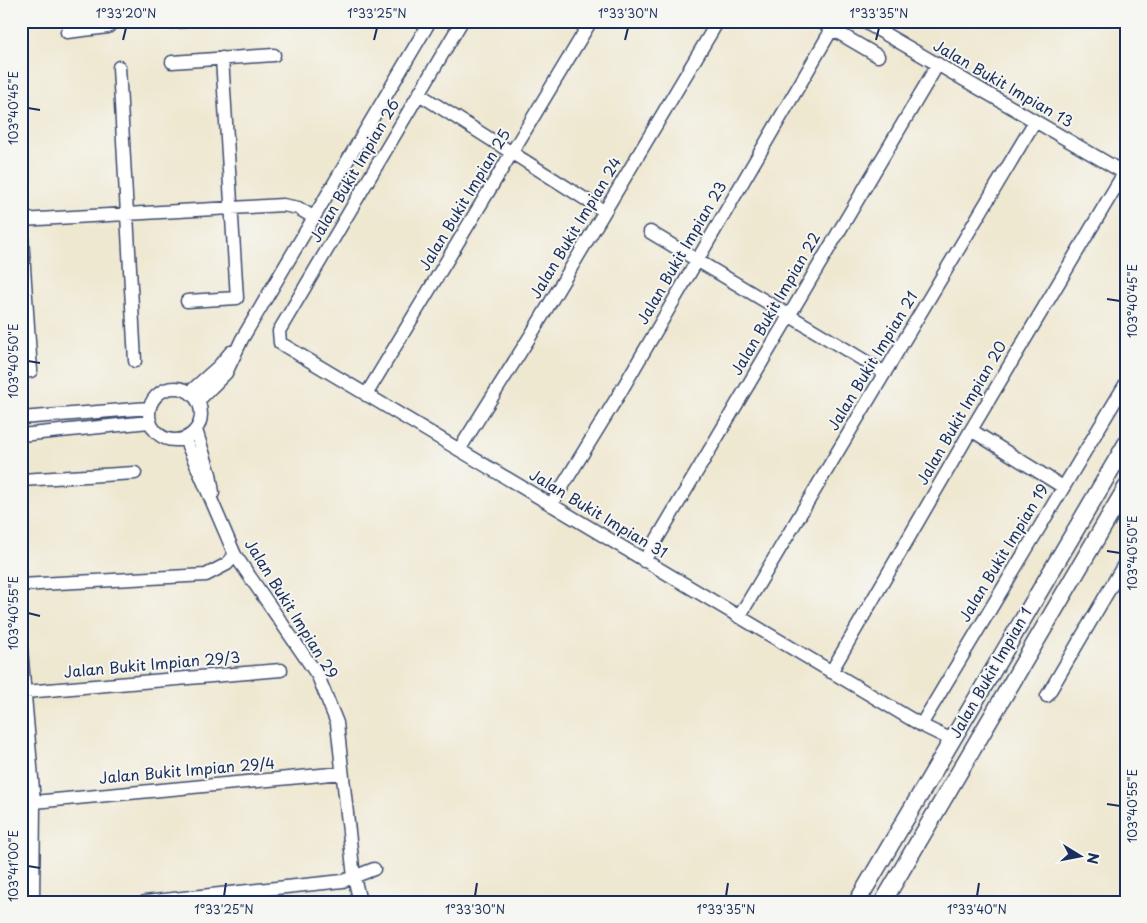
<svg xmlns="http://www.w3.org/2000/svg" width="1147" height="923" font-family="'Playpen Sans',sans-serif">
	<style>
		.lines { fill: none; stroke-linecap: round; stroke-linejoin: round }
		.minor-casing { stroke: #3b4b6f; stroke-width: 15 }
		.tertiary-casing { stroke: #3b4b6f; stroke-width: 19 }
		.minor { stroke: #fff; stroke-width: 12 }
		.tertiary { stroke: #fff; stroke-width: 16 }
		.ticks { fill: none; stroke: #1b2f5e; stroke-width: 2 }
		.labels { text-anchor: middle; stroke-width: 4; stroke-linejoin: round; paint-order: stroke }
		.street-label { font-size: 15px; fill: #1b2f5e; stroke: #f6f6f2 }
		.neatline { fill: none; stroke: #1b2f5e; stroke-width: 2 }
		.ticks-label { font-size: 12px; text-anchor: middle; fill: #1b2f5e }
	</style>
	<rect width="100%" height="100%" fill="#f6f6f2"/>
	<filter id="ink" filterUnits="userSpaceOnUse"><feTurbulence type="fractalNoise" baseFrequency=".02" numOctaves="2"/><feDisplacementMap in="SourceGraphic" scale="10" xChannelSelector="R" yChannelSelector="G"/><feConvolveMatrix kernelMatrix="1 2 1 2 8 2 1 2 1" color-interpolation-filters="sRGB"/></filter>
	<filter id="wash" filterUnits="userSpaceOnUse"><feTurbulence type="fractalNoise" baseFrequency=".0096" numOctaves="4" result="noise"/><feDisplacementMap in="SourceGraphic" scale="20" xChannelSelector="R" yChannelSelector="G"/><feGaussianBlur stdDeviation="1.12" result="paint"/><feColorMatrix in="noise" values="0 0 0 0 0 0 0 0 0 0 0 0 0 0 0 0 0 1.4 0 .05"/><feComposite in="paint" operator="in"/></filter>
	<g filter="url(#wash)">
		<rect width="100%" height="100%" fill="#efe8d1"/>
	</g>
	<g filter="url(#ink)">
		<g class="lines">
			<g class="minor-casing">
				<path id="minor" d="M462,21L279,331L280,343L921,725L1126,383
					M863,21L1126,174
					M168,22L184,21
					M832,29L878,56
					M67,32L108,27L113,21
					M172,62L274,55
					M119,67L135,361
					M419,94L604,211
					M21,220L283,205L298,208L313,217
					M21,223L31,371L21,372
					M650,232L885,373
					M187,301L237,298L222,58
					M149 414a26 26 0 1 1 52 0a26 26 0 1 1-52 0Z
					M190,392L219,366L231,352
					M366,395L591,21
					M198,401L226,373L242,339L430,21
					M21,418L149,408
					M196,430L210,474L213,493
					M971,430L1063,487
					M21,435L149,422
					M185,439L235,555L318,676L337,723L354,877L360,902
					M459,450L531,335L718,21
					M21,480L135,473
					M551,505L621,391L832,29L820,21
					M644,561L938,64
					M21,585L206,575L227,564L235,555
					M739,617L1035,121
					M21,649L34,802L33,902
					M831,672L971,430L1124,173
					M25,692L281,670
					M1047,696L1126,561
					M921,725L952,740
					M34,802L342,773
					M145,902L343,881L374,869"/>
			</g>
			<g class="tertiary-casing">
				<path id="tertiary" d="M857,902L1126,444
					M883,902L1126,488"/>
			</g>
			<use href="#minor" class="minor"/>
			<use href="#tertiary" class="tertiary"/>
		</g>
	</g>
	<path class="ticks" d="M123,40L126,28M374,40L377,28M625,40L628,28M876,40L879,28M28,108L40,110M1107,299L1120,301M28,361L40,363M1107,551L1120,553M28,613L40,616M1107,804L1120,806M28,866L40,868M224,896L226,883M475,896L477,883M726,896L728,883M977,896L979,883"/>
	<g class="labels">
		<g class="street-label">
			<text transform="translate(1003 84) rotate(30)" y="5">Jalan Bukit Impian 13</text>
			<text transform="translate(355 171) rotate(-60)" y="5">Jalan Bukit Impian 26</text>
			<text transform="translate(465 200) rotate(-59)" y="5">Jalan Bukit Impian 25</text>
			<text transform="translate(576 228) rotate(-59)" y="5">Jalan Bukit Impian 24</text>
			<text transform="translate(682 253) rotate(-60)" y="5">Jalan Bukit Impian 23</text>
			<text transform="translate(776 304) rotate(-60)" y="5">Jalan Bukit Impian 22</text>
			<text transform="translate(873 361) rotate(-59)" y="5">Jalan Bukit Impian 21</text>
			<text transform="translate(962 413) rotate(-60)" y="5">Jalan Bukit Impian 20</text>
			<text transform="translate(598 514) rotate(31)" y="5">Jalan Bukit Impian 31</text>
			<text transform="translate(1004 553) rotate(-59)" y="5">Jalan Bukit Impian 19</text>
			<text transform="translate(291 609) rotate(58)" y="5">Jalan Bukit Impian 29</text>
			<text transform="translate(152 665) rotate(-5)" y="5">Jalan Bukit Impian 29/3</text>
			<text transform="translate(991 673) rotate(-60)" y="5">Jalan Bukit Impian 1</text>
			<text transform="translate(187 771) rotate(-5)" y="5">Jalan Bukit Impian 29/4</text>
		</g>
	</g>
	<rect width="1147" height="923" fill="none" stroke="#f6f6f2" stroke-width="55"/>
	<g transform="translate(1080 856) rotate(100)" stroke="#f6f6f2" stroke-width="4" paint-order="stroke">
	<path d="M0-4L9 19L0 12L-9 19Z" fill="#1b2f5e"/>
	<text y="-8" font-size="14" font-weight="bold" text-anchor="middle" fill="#1b2f5e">N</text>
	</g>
	<rect x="28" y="28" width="1092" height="868" class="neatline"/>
	<g class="ticks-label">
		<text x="126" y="18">1°33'20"N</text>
		<text x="377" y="18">1°33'25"N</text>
		<text x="628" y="18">1°33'30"N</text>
		<text x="879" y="18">1°33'35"N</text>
		<text transform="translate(14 108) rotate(-90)" y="4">103°40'45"E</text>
		<text transform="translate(1133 301) rotate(-90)" y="4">103°40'45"E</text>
		<text transform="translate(14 361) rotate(-90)" y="4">103°40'50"E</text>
		<text transform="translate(1133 553) rotate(-90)" y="4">103°40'50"E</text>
		<text transform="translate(14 613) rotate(-90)" y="4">103°40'55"E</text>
		<text transform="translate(1133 806) rotate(-90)" y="4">103°40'55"E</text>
		<text transform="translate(14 866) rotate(-90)" y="4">103°41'00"E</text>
		<text x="224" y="914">1°33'25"N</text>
		<text x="475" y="914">1°33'30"N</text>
		<text x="726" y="914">1°33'35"N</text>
		<text x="977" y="914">1°33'40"N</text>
	</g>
</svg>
